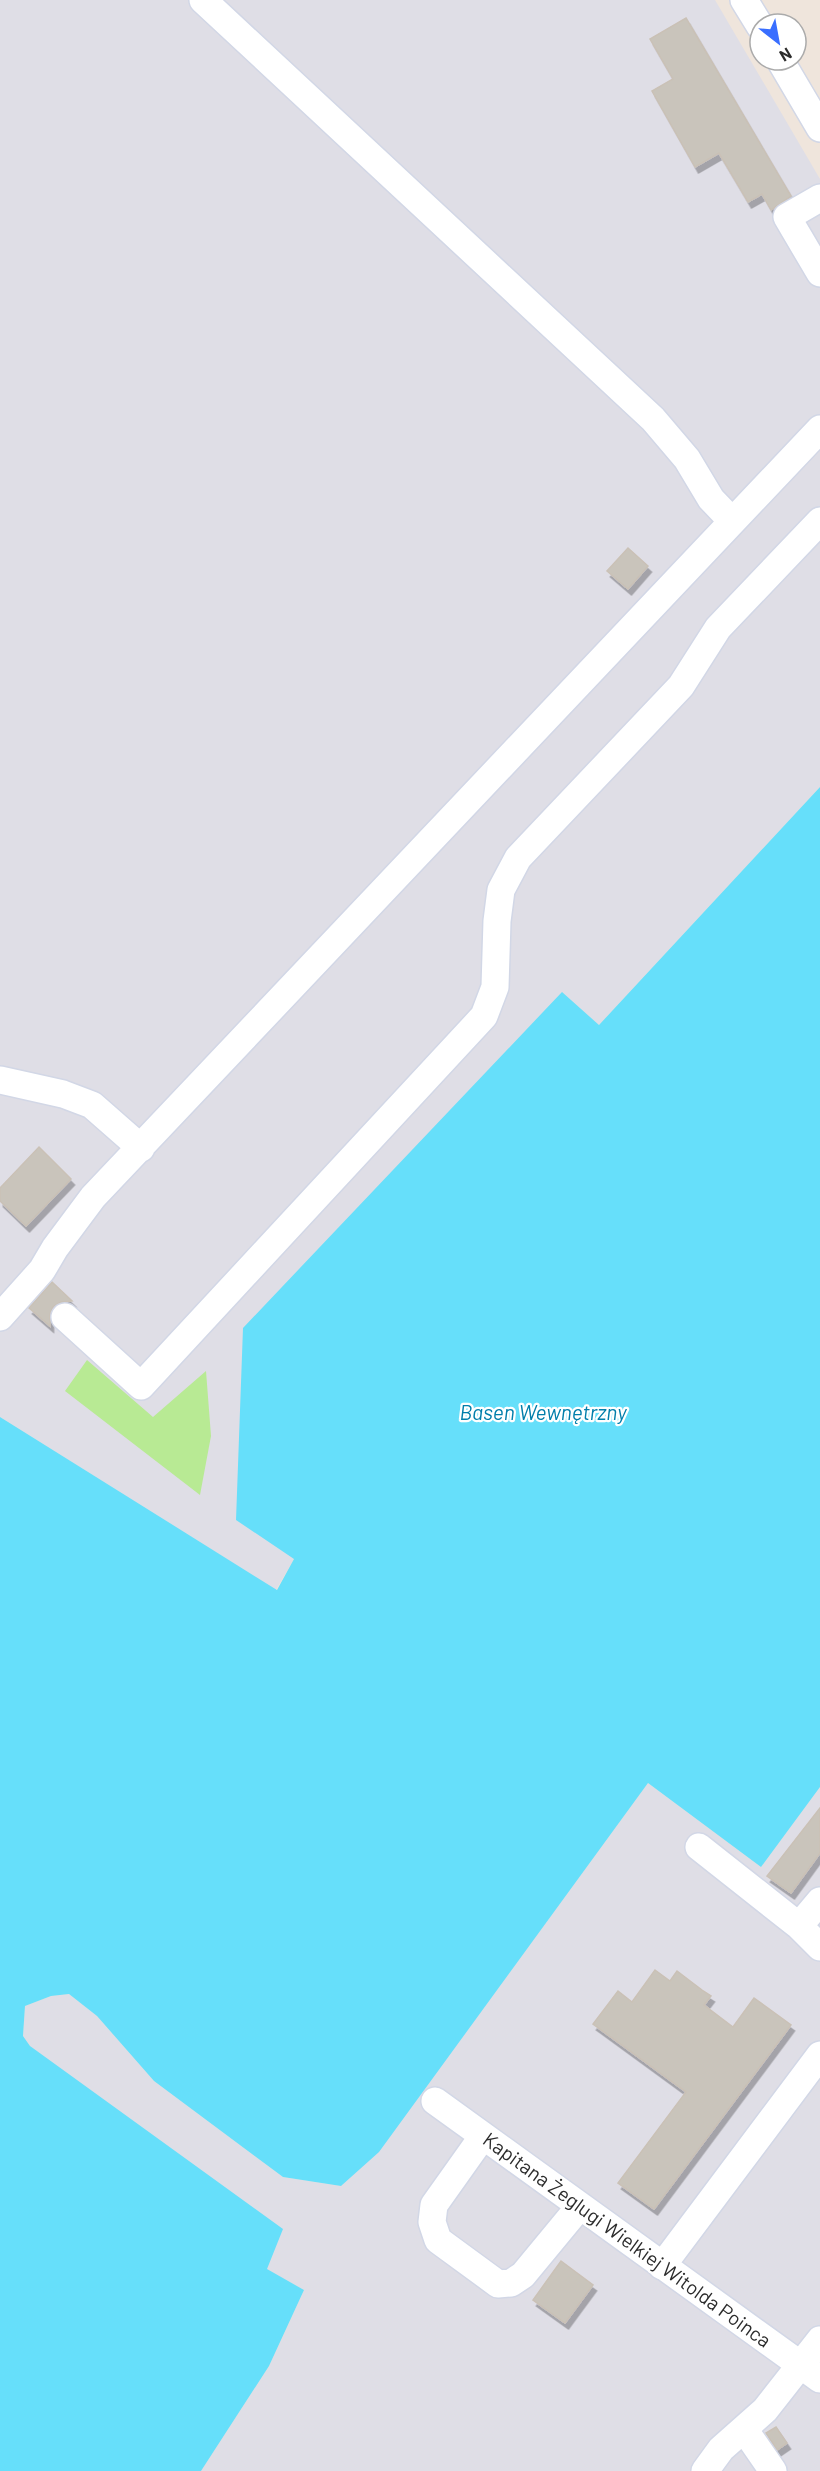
<svg xmlns="http://www.w3.org/2000/svg" width="820" height="2471" font-family="Barlow,sans-serif">
	<style>
		.industrial { fill: #dfdee6 }
		.green { fill: #b8ea94 }
		.water { fill: #66dffa }
		.building { fill: #c9c4bb; stroke: #cac1b6; stroke-width: 1.5; filter: url(#shadow) }
		.lines { fill: none; stroke-linecap: round; stroke-linejoin: round }
		.minor-casing { stroke: #d2d7e6; stroke-width: 30 }
		.minor { stroke: #fff; stroke-width: 27 }
		.labels { text-anchor: middle; stroke-width: 4.5; stroke-linejoin: round; paint-order: stroke }
		.street-label { font-size: 20px; fill: #2c2c2c; stroke: #fff }
		.water-label { font-size: 21px; font-style: italic; fill: #017eab; stroke: #fff }
	</style>
	<defs>
		<filter id="shadow"><feDropShadow dx="3.5" dy="6" stdDeviation="0" flood-color="#0004"/></filter>
	</defs>
	<rect width="100%" height="100%" fill="#efe5dc"/>
	<path class="industrial" d="M0,0H715L820,179V787L599,1025L562,993L294,1559L276,1590L0,1417Z
		M648,1783L761,1867L820,1787V2471H201L269,2366L304,2290L266,2269L30,2046L23,2036L25,2006L51,1996L69,1994L97,2016L154,2081L283,2177L341,2186L379,2151Z"/>
	<path class="green" d="M87,1360L153,1417L206,1371L211,1436L200,1495L65,1391Z"/>
	<path class="water" d="M820,787V1787L761,1867L648,1783L379,2152L341,2186L283,2177L154,2081L97,2016L69,1994L51,1996L25,2006L23,2036L30,2046L283,2229L267,2269L304,2290L269,2366L201,2471H0V1417L277,1590L294,1559L236,1520L243,1328L562,992L599,1025Z"/>
	<path class="building" d="M686,18L791,196L771,210L762,194L748,202L719,153L695,167L652,91L673,79L650,39Z
		M628,548L648,566L628,589L607,571Z
		M39,1147L71,1179L26,1226L0,1201V1188Z
		M52,1282L72,1301L61,1302L53,1307L50,1314V1326L29,1308Z
		M820,1808V1853L791,1893L767,1876Z
		M655,1970L670,1981L677,1971L702,1990L711,1996L704,2005L733,2027L754,1998L791,2025L654,2209L618,2183L686,2092L593,2024L618,1991L632,2002Z
		M561,2261L593,2285L565,2323L533,2300Z
		M776,2427L787,2443L777,2450L766,2433Z"/>
	<g class="lines">
		<g class="minor-casing">
			<path id="minor" d="M203,0L653,419L687,459L711,499L732,521
				M744,0L760,26
				M780,60L820,128
				M820,198L787,217L820,273
				M0,1080L63,1094L92,1105L141,1148
				M0,1317L42,1270L55,1248L93,1197L820,429
				M65,1317L141,1386L484,1016L495,987L497,921L501,890L518,858L681,686L718,628L820,521
				M699,1847L799,1926L820,1901
				M799,1926L820,1947
				M435,2101L820,2379
				M483,2136L434,2205L432,2222L438,2240L498,2284L511,2283L523,2275L580,2206
				M662,2266L820,2055
				M744,2429L773,2471
				M705,2471L721,2449L765,2410L820,2340"/>
		</g>
		<use href="#minor" class="minor"/>
	</g>
	<g class="labels">
		<g class="street-label">
			<text transform="translate(627 2240) rotate(36)" y="7">Kapitana Żeglugi Wielkiej Witolda Poinca</text>
		</g>
		<g class="water-label">
			<text x="543" y="1420">Basen Wewnętrzny</text>
		</g>
	</g>
	<g transform="translate(778 42) rotate(149)"><circle r="28" fill="#ffffff" stroke="#ababab" stroke-width="1.5"/>
	<path d="M0-4.5L10 22L0 15L-10 22Z" fill="#396eff"/>
	<text y="-9" font-size="16" font-weight="bold" text-anchor="middle" fill="#2c2c2c">N</text>
	</g>
</svg>
